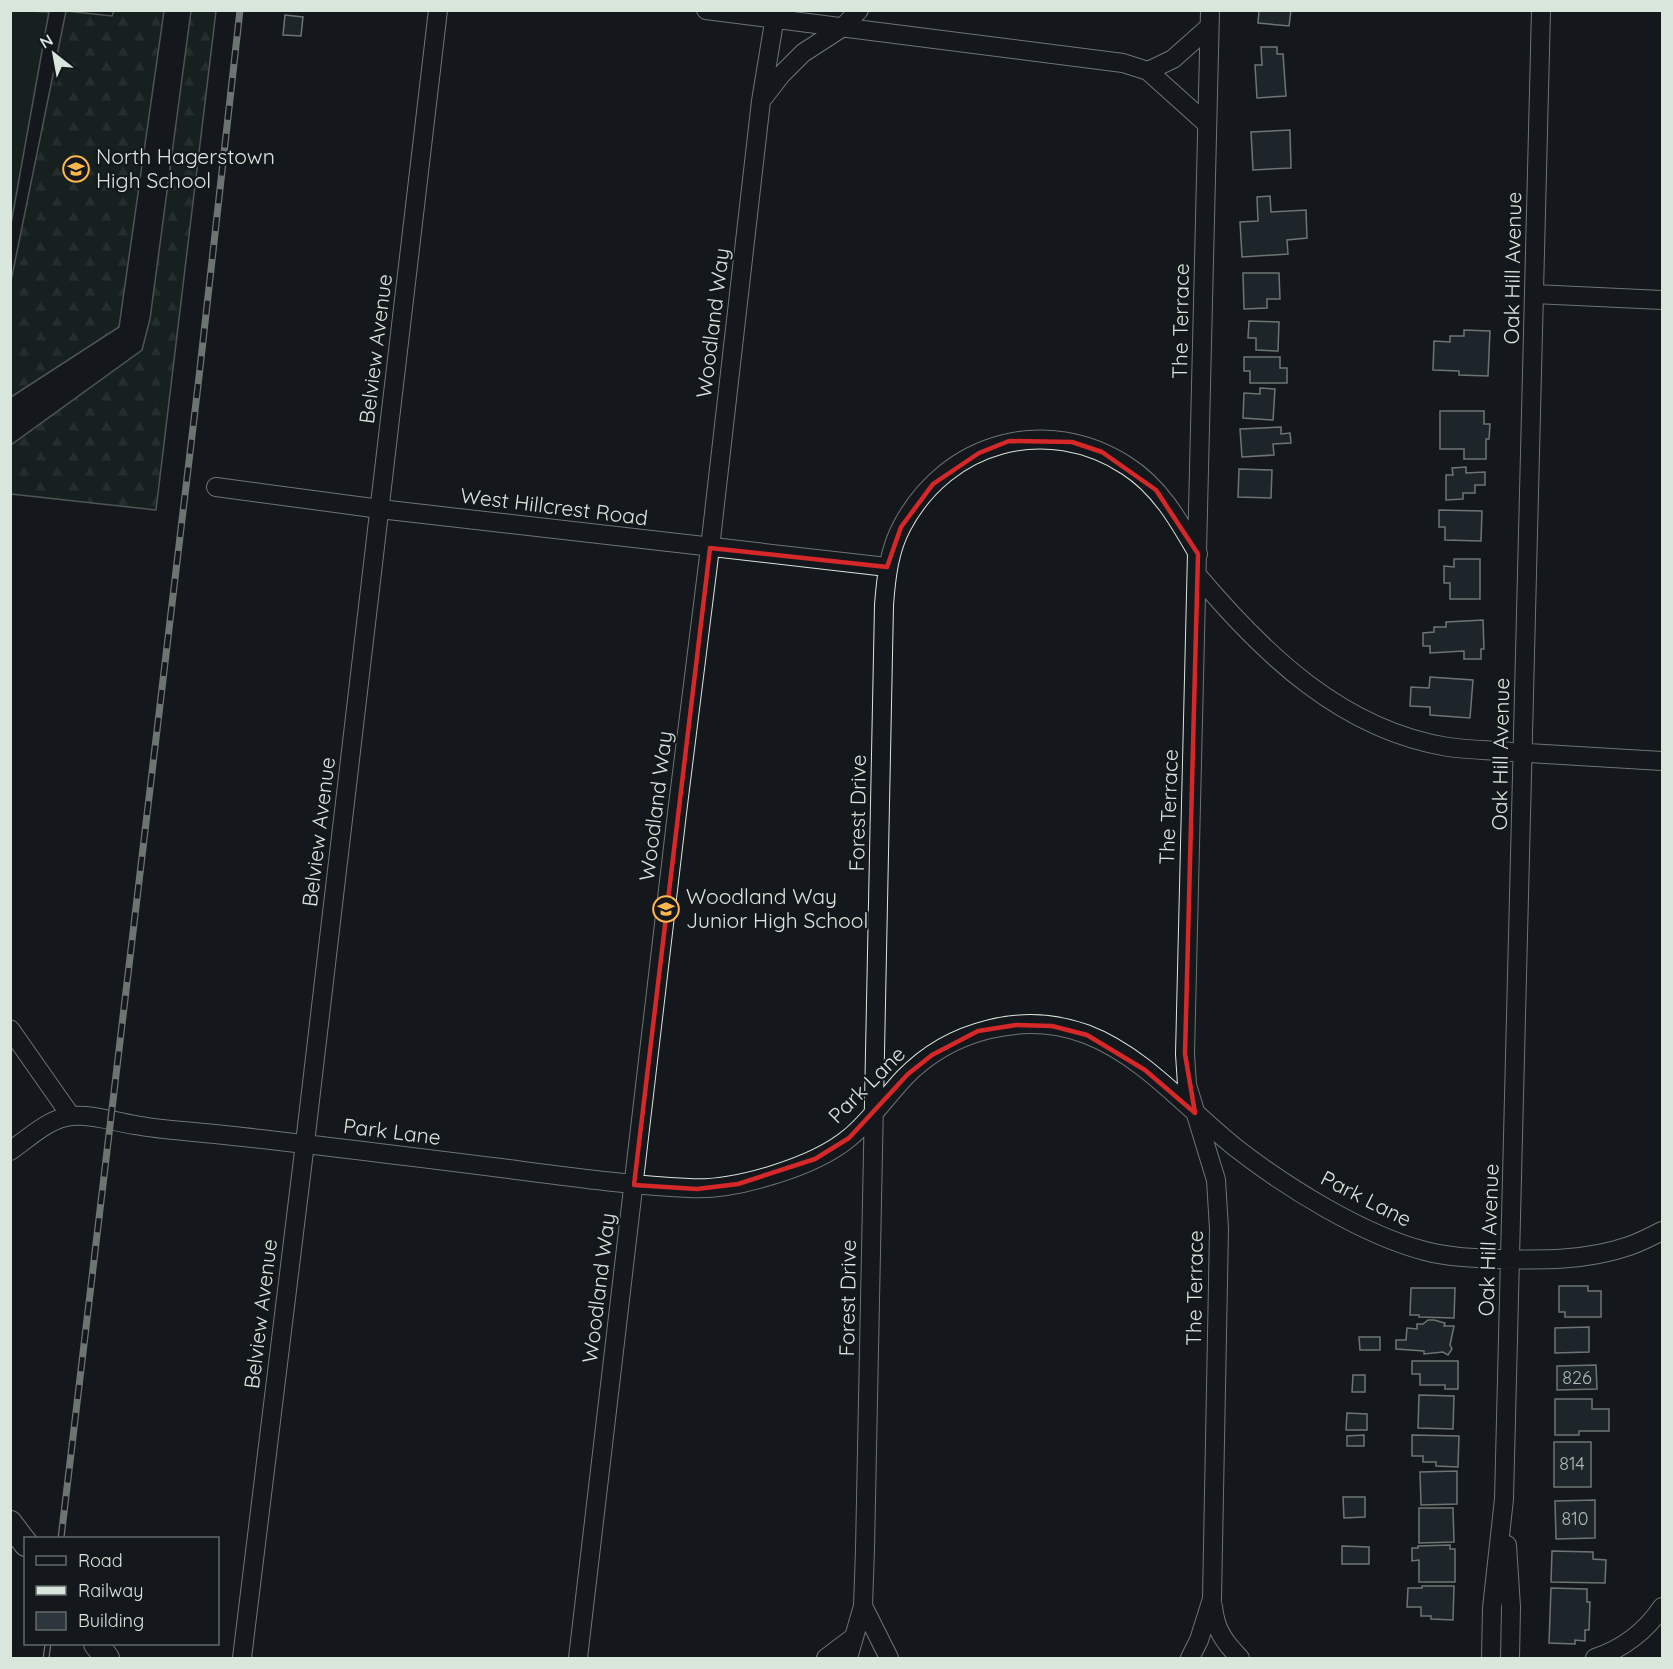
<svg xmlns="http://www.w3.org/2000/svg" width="1673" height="1669" font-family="Quicksand,sans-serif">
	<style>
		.forest { fill: url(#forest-firs); stroke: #939e99; stroke-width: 1.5 }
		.garden { fill: #1a2d24; stroke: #939e99; stroke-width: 1.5 }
		.building { fill: #2c363c; stroke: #d8e6dc; stroke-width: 1.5 }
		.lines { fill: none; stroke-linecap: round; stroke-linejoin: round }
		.minor-casing { stroke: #d8e6dc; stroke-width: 20 }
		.major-casing { stroke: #d8e6dc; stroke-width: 26 }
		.minor { stroke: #14181c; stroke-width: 18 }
		.major { stroke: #14181c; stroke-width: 24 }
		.rail-casing { stroke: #d8e6dc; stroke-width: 7 }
		.rail { stroke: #14181c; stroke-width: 4.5; stroke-dasharray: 14; stroke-linecap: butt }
		.marked { fill: none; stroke: #d62828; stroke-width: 4.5; stroke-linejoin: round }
		.labels { text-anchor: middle; stroke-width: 4.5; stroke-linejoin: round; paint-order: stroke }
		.number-label { font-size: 18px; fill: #adbab4 }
		.poi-label { font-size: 21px; fill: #d8e6dc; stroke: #14181c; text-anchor: start }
		.street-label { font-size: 21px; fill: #d8e6dc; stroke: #14181c }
	</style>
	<defs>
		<pattern id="forest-firs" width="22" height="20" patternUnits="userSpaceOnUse" patternTransform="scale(1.5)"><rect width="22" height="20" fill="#1a2d24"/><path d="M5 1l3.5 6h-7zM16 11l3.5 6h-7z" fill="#3b4b43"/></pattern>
	</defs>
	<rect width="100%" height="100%" fill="#14181c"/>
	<path class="forest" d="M66,11L112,16L114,11H164L119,327L11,397V281Z
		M191,11H216L156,510L11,494V445L142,350L150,319Z"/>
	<path class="garden" d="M11,10L49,12L11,224L10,11Z"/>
	<path class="building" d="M1259,10H1291L1289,26L1258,23Z
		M285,15L303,17L301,36L283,35Z
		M1261,47H1277V54H1283L1286,96L1257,98L1255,65H1262Z
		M1290,130L1291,168L1253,170L1251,132Z
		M1270,196L1271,212L1306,210L1307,238L1287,240L1288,254L1242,257L1240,222L1258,221L1257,197Z
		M1243,273H1279L1280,299H1267V308L1244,309Z
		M1249,321L1279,322L1278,351L1256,350V338H1248Z
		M1464,330L1490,331L1488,376L1459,375V371L1433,370L1434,341L1450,342V336H1464Z
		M1244,357H1280V368H1287V383H1250V371H1244Z
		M1260,388L1275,389L1273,420L1243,418L1244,393L1260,394Z
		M1440,411H1484V424H1490L1489,439H1486V459H1464V449H1440Z
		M1281,427V434L1290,433L1291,443L1273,444L1274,455L1242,457L1240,429Z
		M1466,467V473L1485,472V485H1475V493H1463V499L1446,500V475H1453L1452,468Z
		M1239,469L1272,470L1271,498L1238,497Z
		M1439,510L1482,511L1481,541L1445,540V527H1439Z
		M1454,559H1480V599H1450V583H1444V566L1454,567Z
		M1483,620L1484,649H1481V659H1464V651L1430,653V646H1423V633L1434,632V627H1446V622Z
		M1430,677L1473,680L1470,718L1430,715V707L1410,706L1411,687L1429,688Z
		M1559,1286H1588V1291H1601V1317H1565V1312H1559Z
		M1411,1288H1455L1454,1318L1419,1317V1315H1410Z
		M1428,1320H1434L1445,1323L1444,1326H1454L1450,1345L1452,1349L1448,1355L1443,1352L1424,1354V1351L1396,1349V1340H1406L1407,1328L1417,1329V1324H1423Z
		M1589,1327V1352L1555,1353V1328Z
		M1359,1337H1380V1350H1360Z
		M1412,1361H1458V1389H1445V1385H1420V1374H1412Z
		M1596,1365L1597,1389L1557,1390V1366Z
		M1353,1375H1365V1392H1352Z
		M1419,1395L1454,1396L1453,1429L1418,1428Z
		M1555,1399H1592V1409H1609V1431H1579V1435H1555Z
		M1347,1413L1367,1414V1430H1346Z
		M1364,1435V1446H1347V1436Z
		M1412,1435L1459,1436L1458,1467L1436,1466V1462H1423V1456H1412Z
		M1554,1442H1591V1487H1554Z
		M1457,1471V1504L1421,1505L1420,1472Z
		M1343,1497H1365V1517L1344,1518Z
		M1595,1500V1538L1556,1539L1555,1501Z
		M1419,1508H1453L1454,1542L1419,1543Z
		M1450,1545V1549H1455V1582H1419V1560L1412,1561V1548H1418V1546Z
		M1342,1546L1369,1547V1564H1342Z
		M1552,1551L1593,1552V1559L1606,1560L1605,1583L1551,1582Z
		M1422,1586H1454L1453,1620L1431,1619V1616H1421V1607H1407L1408,1588H1422Z
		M1551,1588L1587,1589V1602H1590L1589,1630H1585V1641L1575,1640V1644L1549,1643Z"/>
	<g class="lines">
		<g class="minor-casing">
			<path id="minor" d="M706,10L1123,63L1148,71L1207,124
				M1148,71L1173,59L1209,27
				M764,97L781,75L803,53L843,27L859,10
				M1534,294L1662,300
				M216,487L380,509L887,567
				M1198,576C1264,654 1342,730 1448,747C1469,750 1491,750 1512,752C1562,755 1612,758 1662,761
				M10,1029L71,1116
				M10,1151C29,1138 49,1118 72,1116C93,1114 115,1122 135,1125C161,1130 188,1131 215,1134C311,1144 406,1156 501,1168C563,1176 626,1185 689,1188C734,1191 814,1167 849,1138C870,1121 886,1097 904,1078C950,1030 1023,1011 1086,1034C1144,1056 1188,1110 1236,1148C1286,1187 1363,1235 1425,1251C1447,1257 1472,1258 1496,1259C1541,1260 1586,1261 1629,1246C1641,1242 1652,1236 1662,1231
				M1507,1545L1511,1607L1510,1658
				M863,1606L889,1658
				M1213,1606C1215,1629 1224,1642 1240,1658
				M242,1658L305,1143L438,10
				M578,1658L677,813L710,548L761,101L776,10
				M826,1658L854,1637
				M848,1658L863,1606L865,1549L884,605C886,578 889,550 902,526C947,441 1047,414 1127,466C1160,487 1179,521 1198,554
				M1190,1658L1199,1640L1212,1599L1219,1229L1216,1180L1187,1085L1185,1054L1210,10
				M1491,1658L1492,1608L1504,1499L1541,10
				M1595,1658C1622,1649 1646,1631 1662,1607"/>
		</g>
		<g class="major-casing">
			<path id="major" d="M10,1523L26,1544
				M96,1644L107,1658"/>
		</g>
		<use href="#minor" class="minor"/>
		<use href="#major" class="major"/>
		<g class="rail-casing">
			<path id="rail" d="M61,1538L199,377L240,10
				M46,1658L48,1644"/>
		</g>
		<use href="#rail" class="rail"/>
	</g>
	<path d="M0 0H1673V1669H0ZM1009,441L1072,442L1102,452L1156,490L1198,554L1185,1054L1195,1113L1145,1070L1087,1035L1052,1026L1016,1025L978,1031L932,1055L908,1074L849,1138L815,1159L738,1184L697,1189L634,1185L710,548L887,567L901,527L933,484L979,453Z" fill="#14181c" fill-opacity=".55" fill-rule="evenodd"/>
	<path class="marked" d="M1009,441L1072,442L1102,452L1156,490L1198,554L1185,1054L1195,1113L1145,1070L1087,1035L1052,1026L1016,1025L978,1031L932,1055L908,1074L849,1138L815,1159L738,1184L697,1189L634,1185L710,548L887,567L901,527L933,484L979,453Z"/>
	<defs>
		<g id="school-ring" transform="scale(1.35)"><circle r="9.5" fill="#14181c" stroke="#ffb74d" stroke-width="1.5"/><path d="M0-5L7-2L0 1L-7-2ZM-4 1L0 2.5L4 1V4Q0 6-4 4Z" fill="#ffb74d"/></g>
	</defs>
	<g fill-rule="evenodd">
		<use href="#school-ring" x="76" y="169"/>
		<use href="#school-ring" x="666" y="909"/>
	</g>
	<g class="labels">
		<g class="number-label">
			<text x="1577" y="1384">826</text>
			<text x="1572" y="1470">814</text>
			<text x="1575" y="1525">810</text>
		</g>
		<g class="poi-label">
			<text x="96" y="164">North Hagerstown<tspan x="96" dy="24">High School</tspan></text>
			<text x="686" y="904">Woodland Way<tspan x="686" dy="24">Junior High School</tspan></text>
		</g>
		<g class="street-label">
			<text transform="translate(1513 268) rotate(-89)" y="7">Oak Hill Avenue</text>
			<text transform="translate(1181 321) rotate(-89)" y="7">The Terrace</text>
			<text transform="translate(713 323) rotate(-83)" y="7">Woodland Way</text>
			<text transform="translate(376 349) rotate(-83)" y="7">Belview Avenue</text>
			<text transform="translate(554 507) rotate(7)" y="7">West Hillcrest Road</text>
			<text transform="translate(1501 754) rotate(-89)" y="7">Oak Hill Avenue</text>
			<text transform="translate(656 806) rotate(-83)" y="7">Woodland Way</text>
			<text transform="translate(1169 807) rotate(-88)" y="7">The Terrace</text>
			<text transform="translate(858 813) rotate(-89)" y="7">Forest Drive</text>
			<text transform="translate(319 832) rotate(-83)" y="7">Belview Avenue</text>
			<text transform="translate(867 1085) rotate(-45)" y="7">Park Lane</text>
			<text transform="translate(392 1132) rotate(7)" y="7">Park Lane</text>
			<text transform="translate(1366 1199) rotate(27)" y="7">Park Lane</text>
			<text transform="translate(1489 1240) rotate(-88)" y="7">Oak Hill Avenue</text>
			<text transform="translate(599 1288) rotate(-83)" y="7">Woodland Way</text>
			<text transform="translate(1195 1288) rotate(-89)" y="7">The Terrace</text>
			<text transform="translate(848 1298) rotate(-89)" y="7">Forest Drive</text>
			<text transform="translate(261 1314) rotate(-83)" y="7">Belview Avenue</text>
		</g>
	</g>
	<rect width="1673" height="1669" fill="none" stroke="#d8e6dc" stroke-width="24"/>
	<rect x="24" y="1537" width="195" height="108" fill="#14181c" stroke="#626a69" stroke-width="1.5"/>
	<rect x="36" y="1556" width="30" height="9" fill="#14181c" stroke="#626a69" stroke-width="1.5"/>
	<text x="78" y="1567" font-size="18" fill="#d8e6dc">Road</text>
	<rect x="36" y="1586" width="30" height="9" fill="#d8e6dc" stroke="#626a69" stroke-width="1.5"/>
	<text x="78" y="1597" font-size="18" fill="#d8e6dc">Railway</text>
	<rect x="36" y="1612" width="30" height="18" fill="#2c363c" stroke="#626a69" stroke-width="1.5"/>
	<text x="78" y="1627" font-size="18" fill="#d8e6dc">Building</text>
	<g transform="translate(54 54) rotate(329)" stroke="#14181c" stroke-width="4.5" paint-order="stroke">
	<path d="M0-4.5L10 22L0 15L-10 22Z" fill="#d8e6dc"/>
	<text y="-9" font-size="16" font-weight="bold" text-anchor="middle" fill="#d8e6dc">N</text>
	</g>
</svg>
